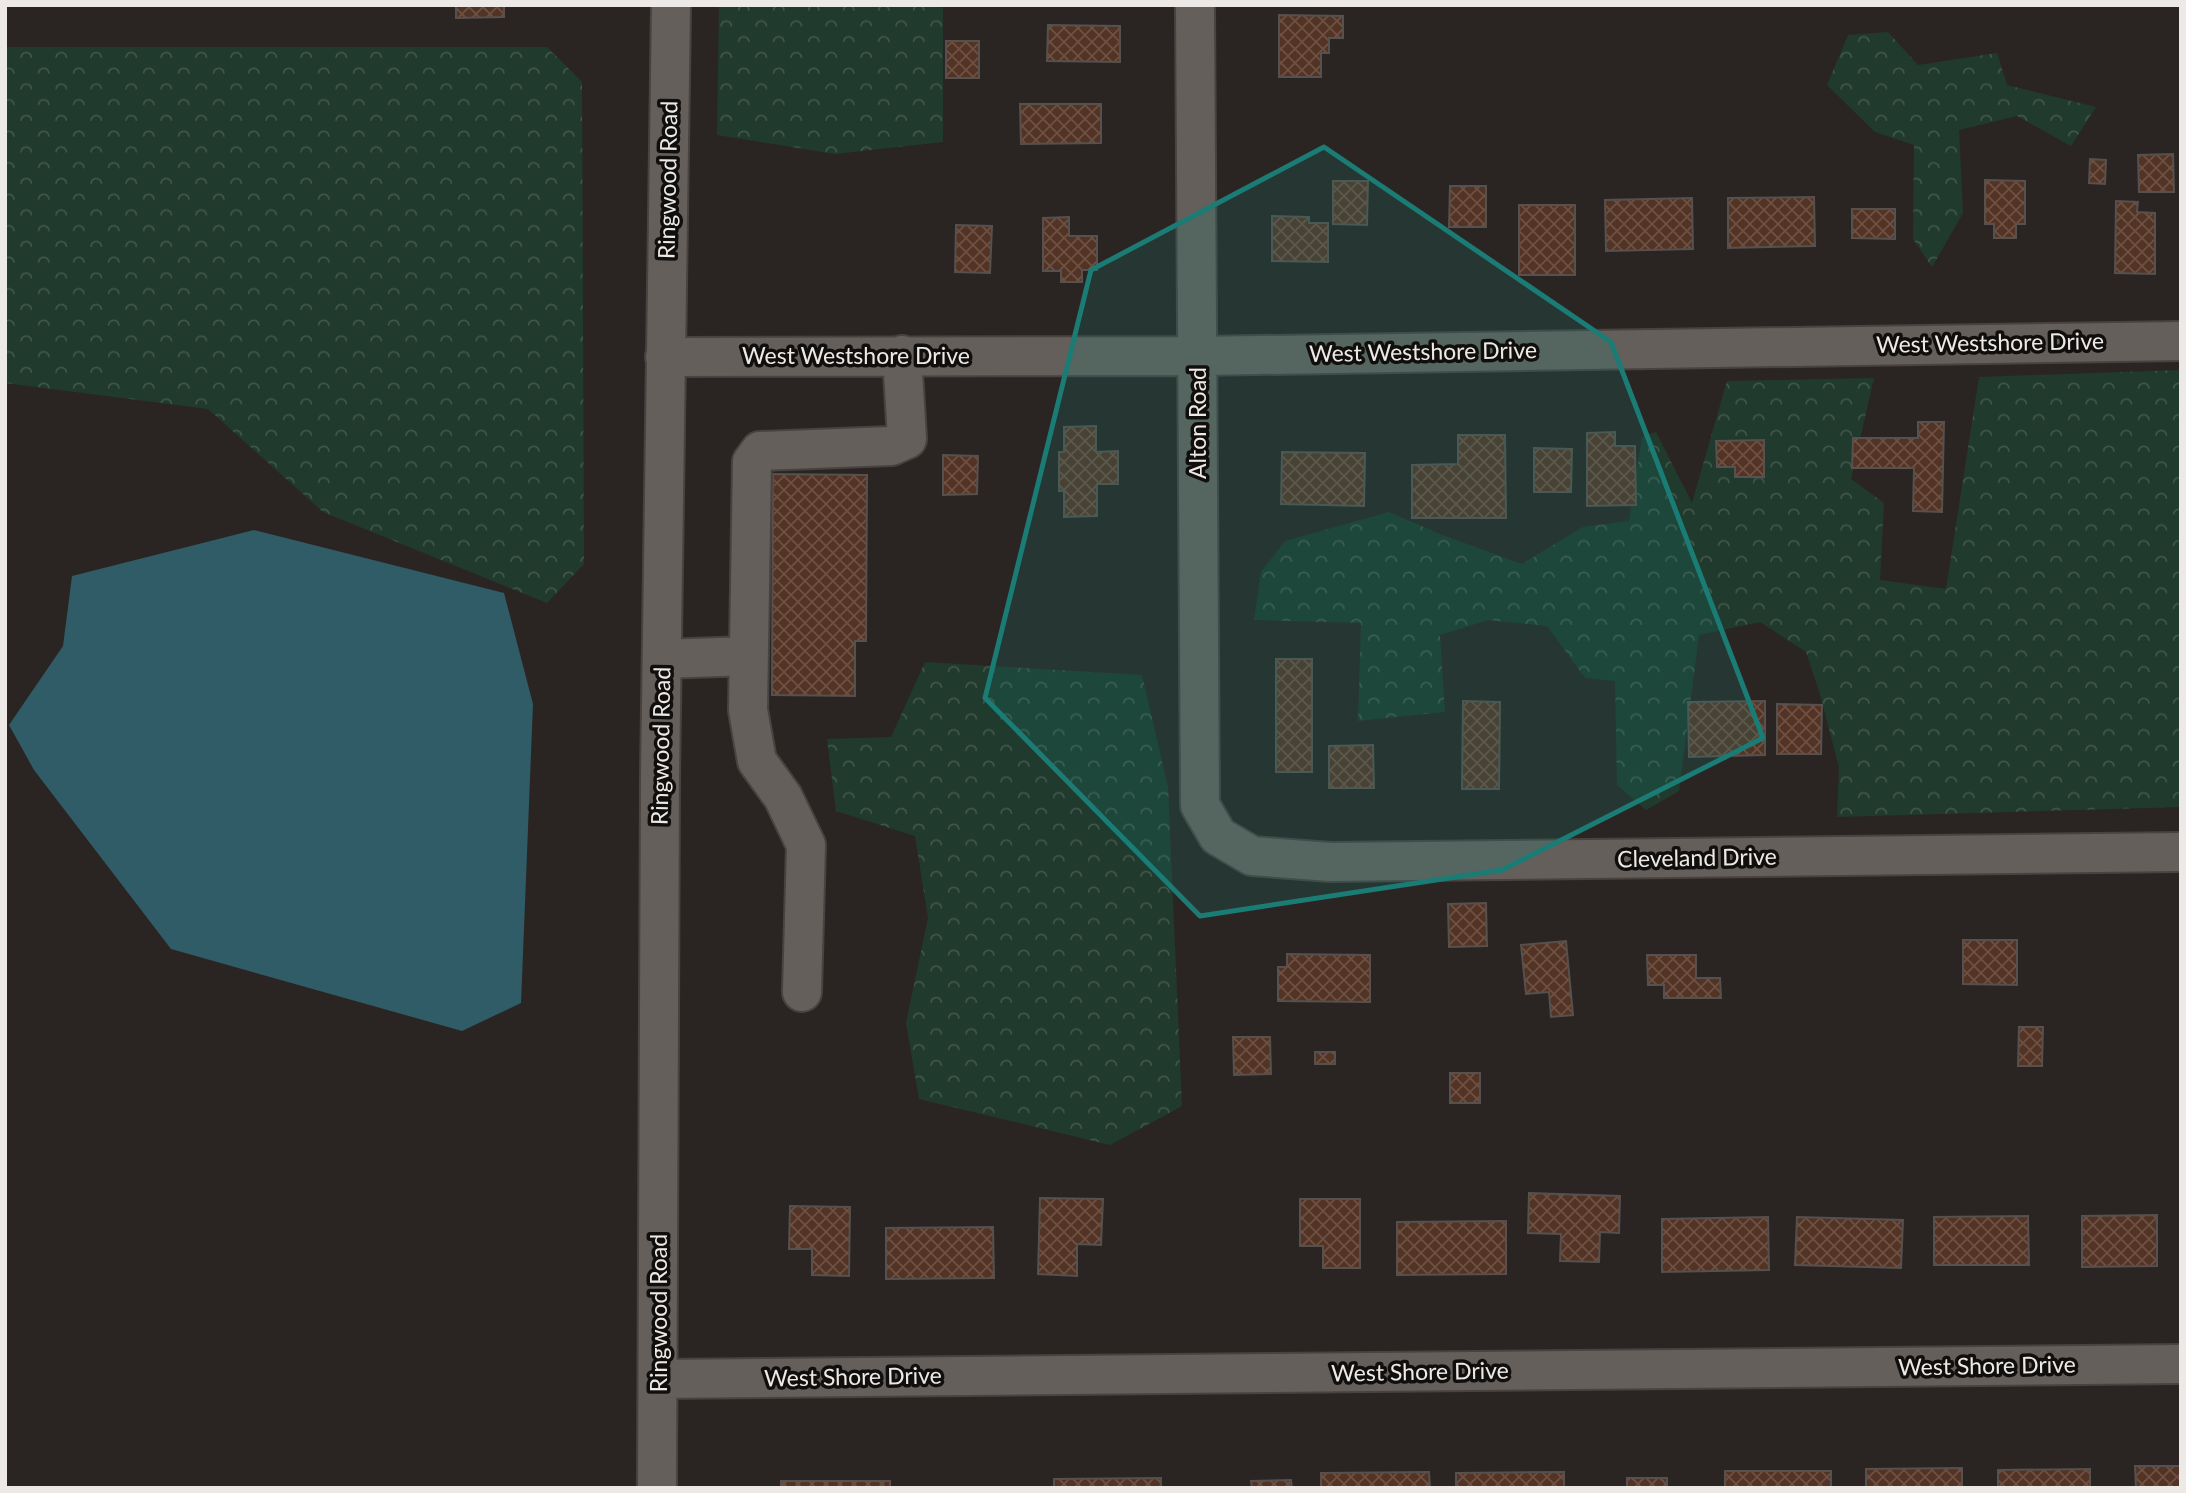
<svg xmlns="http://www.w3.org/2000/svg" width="2186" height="1493" font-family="Lato,sans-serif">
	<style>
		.forest { fill: url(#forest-crowns) }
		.water { fill: #2f5c66 }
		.building { fill: url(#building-cross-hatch); stroke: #56504e; stroke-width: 2 }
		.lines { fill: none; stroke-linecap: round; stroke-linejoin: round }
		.minor-casing { stroke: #474341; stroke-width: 42 }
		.minor { stroke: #655f5c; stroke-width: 38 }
		.marked { fill: #1a7c74; fill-opacity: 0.2; stroke: #1a7c74; stroke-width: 5; stroke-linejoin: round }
		.labels { text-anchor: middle; stroke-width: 7; stroke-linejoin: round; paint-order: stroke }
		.street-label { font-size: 23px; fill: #ece9e7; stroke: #110f0d }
	</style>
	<defs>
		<pattern id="forest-crowns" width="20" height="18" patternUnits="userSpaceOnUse" patternTransform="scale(1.75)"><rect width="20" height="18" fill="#203a2d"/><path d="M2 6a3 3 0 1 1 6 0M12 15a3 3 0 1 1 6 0" fill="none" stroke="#41564b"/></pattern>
		<pattern id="building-cross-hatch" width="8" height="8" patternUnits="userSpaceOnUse" patternTransform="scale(1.75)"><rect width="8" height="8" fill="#533424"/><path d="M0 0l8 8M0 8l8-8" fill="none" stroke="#6c5144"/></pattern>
	</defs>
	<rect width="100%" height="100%" fill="#2a2522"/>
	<path class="forest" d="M719,5H943V142L835,154L717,135Z
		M1888,32L1918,65L1997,53L2007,85L2096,107L2071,146L2017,116L1959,130L1963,213L1932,267L1913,239L1914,145L1875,132L1827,85L1848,35Z
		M5,47H547L582,82L584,564L547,603L323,512L208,409L5,383Z
		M2181,370V807L1837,817L1839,767L1819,691L1806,652L1760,622L1699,635L1679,791L1646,810L1617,785L1615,681L1585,678L1547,626L1488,620L1440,635L1445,712L1358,721L1361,623L1254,620L1261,572L1285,541L1389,512L1442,535L1522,564L1583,527L1629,521L1642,437L1656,432L1692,503L1727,381L1874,378L1851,479L1884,503L1880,580L1946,589L1979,377Z
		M925,662L1142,675L1168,787L1182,1106L1110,1145L919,1099L906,1023L928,918L915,836L836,811L827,739L891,737Z"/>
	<path class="water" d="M254,530L504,593L533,704L521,1003L462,1031L171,949L34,770L9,725L63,646L72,576Z"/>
	<path class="building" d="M456,5H504V17L456,18Z
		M1279,15L1343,16V38H1329V53H1321V77H1279Z
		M1048,25L1120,26V62L1047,61Z
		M946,41H979V78H946Z
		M1020,104H1101V143L1021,144Z
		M2173,154L2174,192H2139L2138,155Z
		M2090,159L2106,160L2105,184L2089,183Z
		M1985,180L2025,181V224H2016V238H1994V224H1985Z
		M1333,181H1368L1367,225L1333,224Z
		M1450,186H1486V227H1449Z
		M1814,197L1815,246L1728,248V198Z
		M1692,198L1693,249L1606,251L1605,200Z
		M2116,201L2138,202L2137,212L2155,213V274L2115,273Z
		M1519,205H1575V275H1519Z
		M1852,209H1895V239L1852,238Z
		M1272,216L1309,217V223H1328V262L1272,261Z
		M1069,217V236H1097V270H1082V282H1061V271H1043V218Z
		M956,225L992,226L990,273L955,272Z
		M1918,422H1944L1942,512L1913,511L1914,468H1852L1853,438H1918Z
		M1096,426V452L1118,451V484H1097V516L1064,517V491H1059V452H1064V427Z
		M1615,432V446H1635L1636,505L1587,506V433Z
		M1458,435H1505L1506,518H1412V465L1458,464Z
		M1764,440V477H1735V467H1717L1716,441Z
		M1534,448L1572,449L1571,492H1534Z
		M1282,452L1365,453L1364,506L1281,504Z
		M943,455L978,456L977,494L943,495Z
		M773,474L867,475L866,641H855V696L772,695Z
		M1276,659H1312V772H1276Z
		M1463,701L1500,702L1499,789H1462Z
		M1765,701V755L1689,757L1688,702Z
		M1777,704L1822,705L1821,754H1777Z
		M1373,745L1374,788H1329V746Z
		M1486,903L1487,946L1449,947L1448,904Z
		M1963,940H2017V985L1963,984Z
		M1566,941L1573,1015L1551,1017L1549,992L1526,994L1521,945Z
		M1287,954L1370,955V1002L1278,1001V967H1287Z
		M1647,955H1696V978H1720L1721,998H1664V985H1648Z
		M2019,1027H2043L2042,1066H2018Z
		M1233,1037H1270L1271,1074L1234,1075Z
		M1315,1052H1335V1064H1315Z
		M1450,1073H1480V1103H1450Z
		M1529,1193L1620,1196L1619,1233L1600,1232L1599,1262L1560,1261L1561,1234L1528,1233Z
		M1040,1198L1103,1199L1101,1245L1077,1244V1276L1038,1274Z
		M1300,1199H1360V1268H1323V1246H1300Z
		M790,1206L850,1207L849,1276L812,1275V1249H789Z
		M2157,1215V1266L2082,1267V1216Z
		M2028,1216L2029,1265H1934V1217Z
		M1768,1217L1769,1270L1662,1272V1219Z
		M1797,1217L1903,1220L1901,1268L1795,1265Z
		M1506,1221V1274L1397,1275V1222Z
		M993,1227L994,1278L886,1279V1228Z
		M2135,1466H2181V1488H2136Z
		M1962,1468V1488H1866V1469Z
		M2090,1469V1488H1998V1470Z
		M1725,1471H1831V1488H1725Z
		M1429,1472L1430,1488H1321V1473Z
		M1564,1472V1488H1456V1473Z
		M1161,1478V1488H1054V1479Z
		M1627,1478H1667V1488H1627Z
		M1291,1480L1292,1488H1252L1251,1481Z
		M781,1481H890V1488H781Z"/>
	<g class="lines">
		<g class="minor-casing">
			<path id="minor" d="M1195,5L1200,805L1218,836L1252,856L1330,862L2181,852
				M665,357L1198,356L2181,341
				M662,659L749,656
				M802,992L806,845L783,797L757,761L748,710L752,462L760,451L891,446L907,439L902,355
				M659,1379L2181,1364
				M657,1488L660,778L671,5"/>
		</g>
		<use href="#minor" class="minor"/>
	</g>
	<path class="marked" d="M1324,147L1611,342L1763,738L1502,870L1200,916L985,698L1091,270Z"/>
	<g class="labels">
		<g class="street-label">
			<text transform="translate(668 180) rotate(-89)" y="8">Ringwood Road</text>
			<text transform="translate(1990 343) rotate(-1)" y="8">West Westshore Drive</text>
			<text transform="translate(1423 352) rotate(-1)" y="8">West Westshore Drive</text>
			<text x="856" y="364">West Westshore Drive</text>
			<text transform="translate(1198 423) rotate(-90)" y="8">Alton Road</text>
			<text transform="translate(661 746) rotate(-89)" y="8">Ringwood Road</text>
			<text transform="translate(1697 858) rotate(-1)" y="8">Cleveland Drive</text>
			<text transform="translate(659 1313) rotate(-90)" y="8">Ringwood Road</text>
			<text transform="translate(1987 1366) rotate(-1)" y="8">West Shore Drive</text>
			<text transform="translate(1420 1372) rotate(-1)" y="8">West Shore Drive</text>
			<text transform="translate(853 1377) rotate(-1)" y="8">West Shore Drive</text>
		</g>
	</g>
	<rect width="2186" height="1493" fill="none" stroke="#ece9e7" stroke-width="14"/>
</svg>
